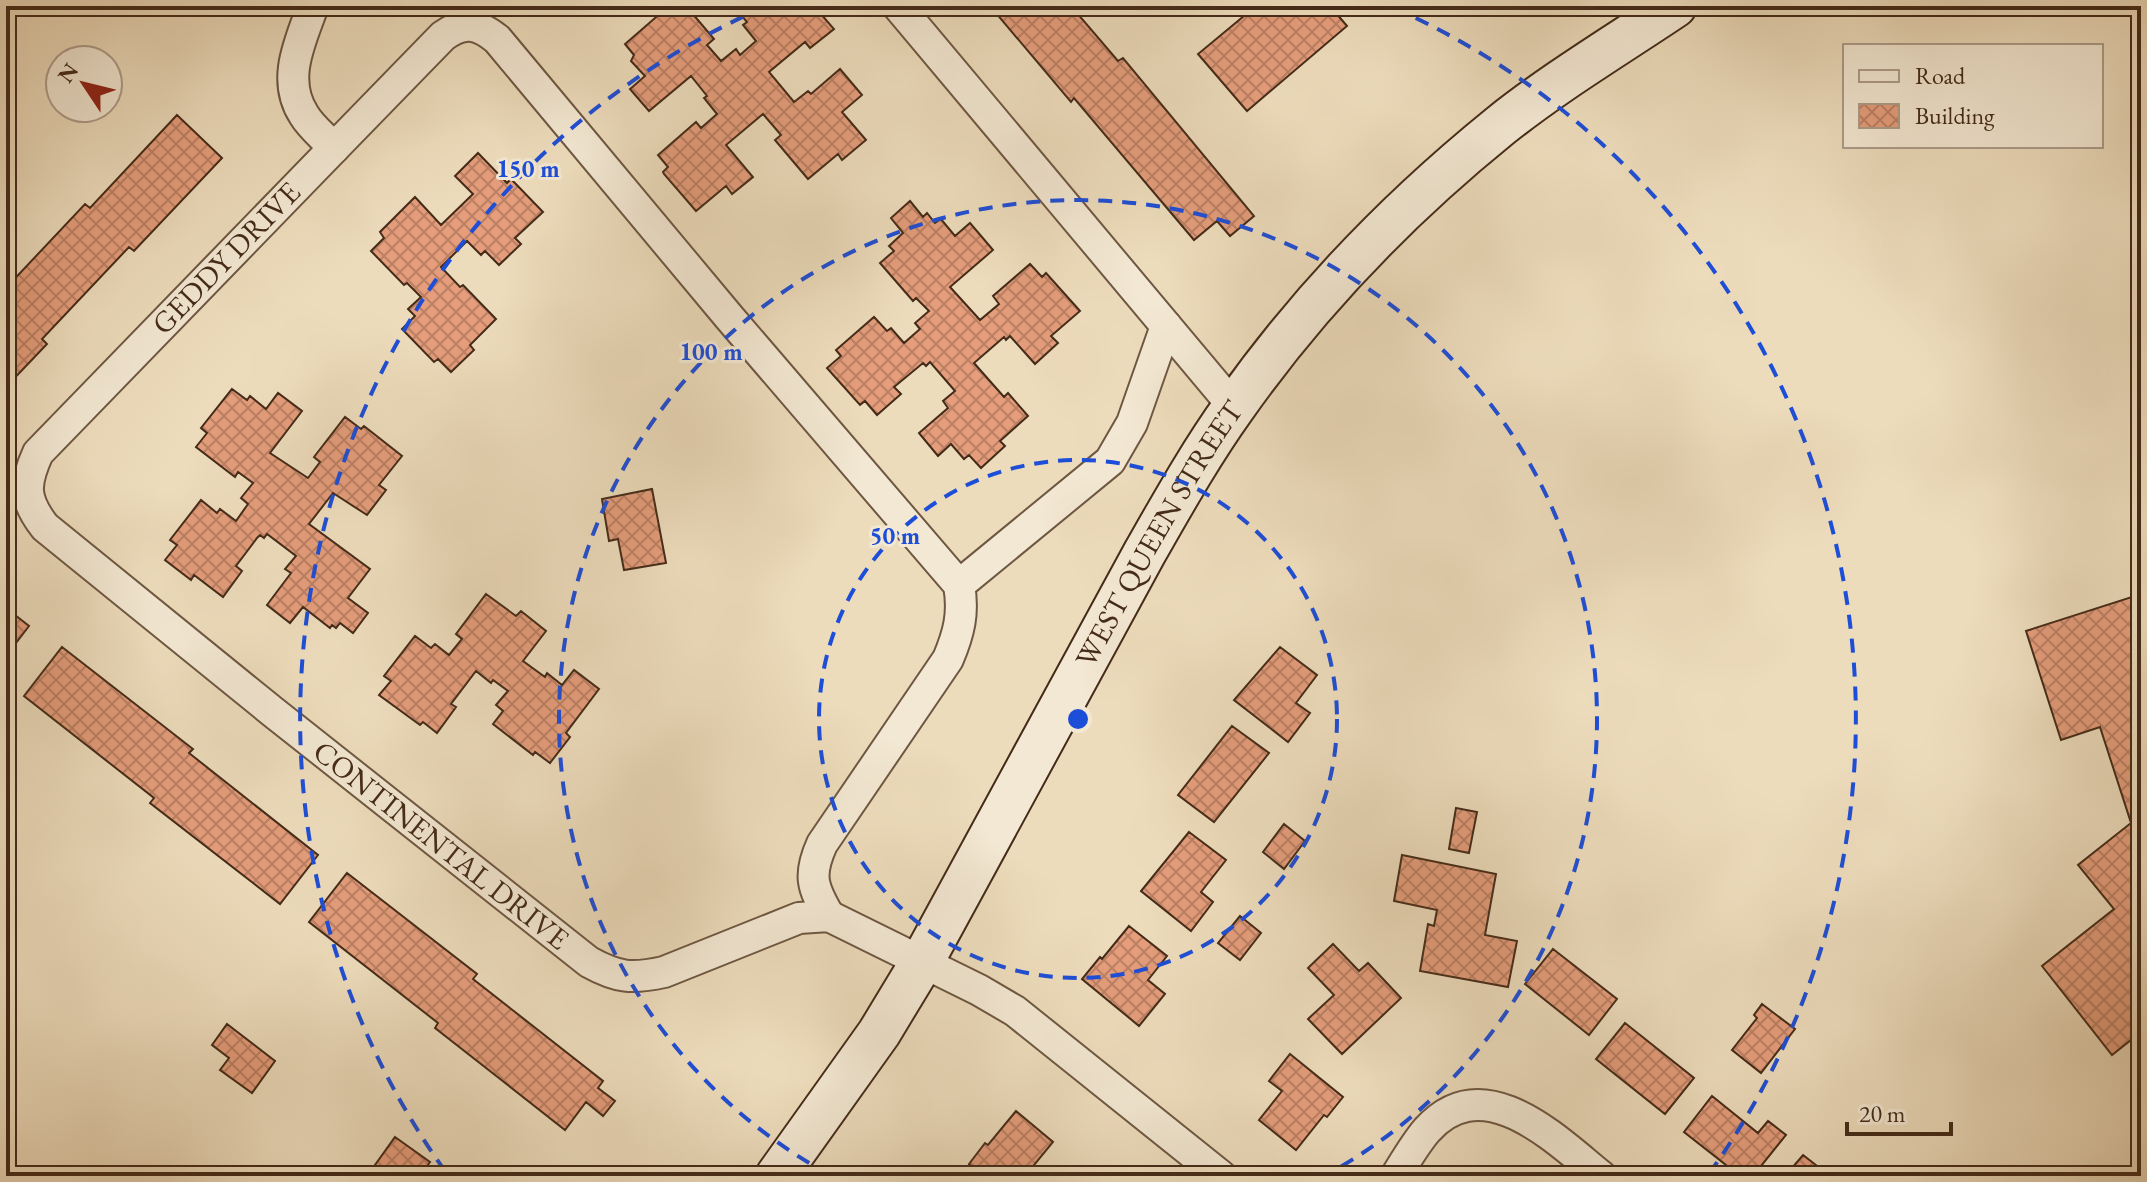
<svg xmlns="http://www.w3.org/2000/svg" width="2147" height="1182" font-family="'EB Garamond',serif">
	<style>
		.building { fill: url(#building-cross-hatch); stroke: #442b19; stroke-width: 2 }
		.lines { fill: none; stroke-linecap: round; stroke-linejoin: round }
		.minor-casing { stroke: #6e5742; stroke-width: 34 }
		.secondary-casing { stroke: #442b19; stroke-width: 46 }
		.minor { stroke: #f3e8d3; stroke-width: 30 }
		.secondary { stroke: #f3e8d3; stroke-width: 42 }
		.ring { fill: none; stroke: #1d4ed8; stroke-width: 4; stroke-dasharray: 14 10 }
		.labels { text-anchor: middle; stroke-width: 6; stroke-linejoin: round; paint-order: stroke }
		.street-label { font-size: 30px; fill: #442b19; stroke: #f3e8d3 }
		.centre { fill: #1d4ed8; stroke: #f3e8d3; stroke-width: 4 }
		.ring-label { font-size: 24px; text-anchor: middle; font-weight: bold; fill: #1d4ed8; stroke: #f3e8d3; stroke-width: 6; stroke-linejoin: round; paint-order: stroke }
	</style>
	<defs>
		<pattern id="building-cross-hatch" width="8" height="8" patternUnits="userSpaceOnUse" patternTransform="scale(2)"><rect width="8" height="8" fill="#e59d7b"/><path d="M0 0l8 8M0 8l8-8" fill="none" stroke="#bb8064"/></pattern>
	</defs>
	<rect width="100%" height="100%" fill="#eddcbc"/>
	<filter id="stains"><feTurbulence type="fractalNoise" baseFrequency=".0025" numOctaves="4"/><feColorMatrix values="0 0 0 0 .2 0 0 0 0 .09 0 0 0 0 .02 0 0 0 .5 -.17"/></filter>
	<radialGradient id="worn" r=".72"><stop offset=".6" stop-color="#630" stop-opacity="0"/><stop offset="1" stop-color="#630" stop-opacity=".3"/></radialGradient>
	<path class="building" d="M676,6H686L714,39L707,45L721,61L736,49L740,55L756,41L743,25L747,22L737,10L741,6H814L834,29L810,48L805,42L769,72L794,102L808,91L811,94L840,69L862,95L842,112L866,140L842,160L838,154L808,179L775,140L781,135L763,114L726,145L753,177L732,194L726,186L696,211L664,174L663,172L668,167L658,155L696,122L701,128L717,114L704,98L707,96L691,76L649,111L630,89L645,76L631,61L634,55L625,44L663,11L666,14Z
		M990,6H1071L1118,61L1123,58L1254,216L1230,236L1217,221L1194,240L1074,98L1071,102Z
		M1256,6H1330L1347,26L1247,111L1198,54Z
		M177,115L222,158L134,251L129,247L42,339L47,344L6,387V288L85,204L90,208Z
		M478,153L507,183L511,179L543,212L515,238L521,244L499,265L485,251L481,255L467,241L441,267L460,287L463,285L496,319L470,345L474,350L451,372L438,359L434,362L402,329L415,316L408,309L421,297L407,283L404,285L371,251L384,238L380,232L415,197L441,225L473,194L455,176Z
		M910,201L923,217L927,213L935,223L941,219L955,236L970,223L993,250L950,287L980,320L999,304L993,296L1030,264L1042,277L1046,273L1080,311L1051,336L1058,343L1035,364L1010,336L1006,340L1004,337L974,363L1004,397L1008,393L1028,416L1000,441L1005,446L981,468L969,455L964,459L951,444L938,456L919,433L948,408L943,401L955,391L930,362L926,366L923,363L894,387L901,394L877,415L865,401L860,405L827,368L841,356L836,350L874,317L887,331L891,328L904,343L920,329L915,323L929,311L916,298L913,301L880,263L894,251L889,246L903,233L891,218Z
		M232,389L247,400L250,396L266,409L278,393L302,411L270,453L308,478L320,462L314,457L345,417L361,429L364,426L402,456L379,485L386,490L367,515L333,493L309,524L370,569L348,598L368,613L353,633L340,623L336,628L332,625L330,628L303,607L290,623L267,605L291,573L285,569L296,556L267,534L264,538L260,535L257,538L236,566L242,571L223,597L194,575L191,580L165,560L177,545L170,540L201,500L217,513L220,509L236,521L248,504L241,498L253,483L238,472L235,477L196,447L207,433L201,428Z
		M652,489L666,563L624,570L618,539L609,541L602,499Z
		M486,594L516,616L521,611L546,631L523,661L545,677L547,673L562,685L574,670L599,689L566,733L570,737L550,763L535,752L533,755L493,724L503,711L496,705L508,691L493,680L491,683L476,671L451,704L456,707L437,733L423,722L420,725L379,695L391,681L384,676L415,636L431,648L435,644L449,655L462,639L456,634Z
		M2141,594V1032L2112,1055L2042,966L2114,909L2078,865L2131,823L2100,727L2061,740L2026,631Z
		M6,608L29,626L6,656Z
		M62,647L193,749L189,753L318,855L280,904L150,803L154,798L24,696Z
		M1280,647L1317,675L1296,703L1310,713L1288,742L1234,700Z
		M1232,726L1269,753L1214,822L1178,795Z
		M1456,808L1477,812L1469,853L1449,849Z
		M1284,824L1305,841L1284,869L1263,852Z
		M1189,832L1226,860L1201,892L1213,902L1191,931L1141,891Z
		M1402,855L1496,874L1485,935L1517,941L1508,987L1420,971L1428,924L1434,926L1437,910L1394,901Z
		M347,873L477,974L473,979L603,1081L598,1088L615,1101L603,1116L586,1102L565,1130L435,1028L438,1023L309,922Z
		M1240,916L1261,933L1240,960L1218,943Z
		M1129,926L1167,956L1148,980L1165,994L1139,1026L1082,979L1100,957L1102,959Z
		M1333,944L1359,971L1368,963L1401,998L1342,1054L1308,1019L1334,995L1308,968Z
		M1553,949L1617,999L1589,1035L1525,984Z
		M1762,1004L1795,1029L1761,1073L1732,1050L1757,1018L1754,1015Z
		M1625,1023L1694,1078L1665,1114L1596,1059Z
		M227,1024L275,1061L252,1093L220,1070L229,1058L212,1045Z
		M1290,1054L1343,1097L1327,1117L1324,1115L1296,1150L1259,1120L1282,1091L1269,1081Z
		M1712,1096L1758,1133L1768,1121L1786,1135L1753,1176H1740L1684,1132Z
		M1016,1111L1053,1142L1034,1165L1048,1176H983L969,1164L985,1143L988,1145Z
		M395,1137L430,1162L420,1176H375L370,1172Z
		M1803,1155L1830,1176H1785Z"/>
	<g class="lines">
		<g class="minor-casing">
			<g id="minor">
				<path id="s1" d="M313,6C300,42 281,80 304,115C311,127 324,137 334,148L38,453C24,484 23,499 45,527L273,712L589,962C618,978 632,979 664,972L799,918L829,916L979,990L1015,1011L1221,1176"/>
				<path d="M898,6L1234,407"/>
				<path d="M334,148L443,36C464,21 477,23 497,39L729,317L959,585C964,613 959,633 948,659L822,844C808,875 812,887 829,916"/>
				<path d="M959,585L1110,461L1132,423L1166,326"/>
				<path d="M1396,1176C1406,1160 1415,1144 1427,1130C1484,1067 1555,1139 1601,1176"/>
			</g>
		</g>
		<g class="secondary-casing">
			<g id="secondary">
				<path id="s2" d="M777,1176L879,1033L922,962L1145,552C1173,503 1201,453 1234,407C1308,302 1400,207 1500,126C1555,82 1617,45 1675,6"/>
			</g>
		</g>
		<use href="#minor" class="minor"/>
		<use href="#secondary" class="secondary"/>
	</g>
	<g class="ring">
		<circle cx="1078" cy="719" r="259"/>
		<path d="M830 1175A519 519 0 1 1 1326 1175"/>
		<path d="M445 1171A778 778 0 0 1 762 8M1394 8A778 778 0 0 1 1711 1171"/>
	</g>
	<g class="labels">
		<g class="street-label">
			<text transform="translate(226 258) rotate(-46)" y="10">GEDDY DRIVE</text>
			<text dy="10" stroke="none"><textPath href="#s2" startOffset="748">WEST QUEEN STREET</textPath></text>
			<text dy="10" stroke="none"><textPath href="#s1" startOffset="1172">CONTINENTAL DRIVE</textPath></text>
		</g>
	</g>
	<circle cx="1078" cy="719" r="12" class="centre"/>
	<g class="ring-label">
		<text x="528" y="177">150 m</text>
		<text x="711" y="360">100 m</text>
		<text x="895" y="544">50 m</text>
	</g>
	<rect width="2147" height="1182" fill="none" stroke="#eddcbc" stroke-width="32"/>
	<rect x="8" y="8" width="2131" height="1166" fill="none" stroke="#442b19" stroke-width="4"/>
	<rect x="16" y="16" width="2115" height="1150" fill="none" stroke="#442b19" stroke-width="2"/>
	<rect x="1843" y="44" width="260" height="104" fill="#f3e8d3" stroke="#ad9c89" stroke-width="2"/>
	<rect x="1859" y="70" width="40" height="12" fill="#f3e8d3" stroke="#ad9c89" stroke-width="2"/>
	<text x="1915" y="84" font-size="24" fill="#442b19">Road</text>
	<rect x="1859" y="104" width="40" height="24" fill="url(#building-cross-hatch)" stroke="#ad9c89" stroke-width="2"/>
	<text x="1915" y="124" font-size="24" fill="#442b19">Building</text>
	<g transform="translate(84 84) rotate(305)"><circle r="38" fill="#f3e8d3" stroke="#ad9c89" stroke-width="2"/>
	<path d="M0-6L14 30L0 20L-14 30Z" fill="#8f2418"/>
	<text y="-12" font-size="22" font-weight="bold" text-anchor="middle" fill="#442b19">N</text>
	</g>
	<path d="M1847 1122v12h104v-12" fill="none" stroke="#442b19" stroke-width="4"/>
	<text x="1859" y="1122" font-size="24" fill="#442b19" stroke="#f3e8d3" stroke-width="6" paint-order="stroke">20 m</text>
	<rect width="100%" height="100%" filter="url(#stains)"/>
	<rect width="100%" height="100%" fill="url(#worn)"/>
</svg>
